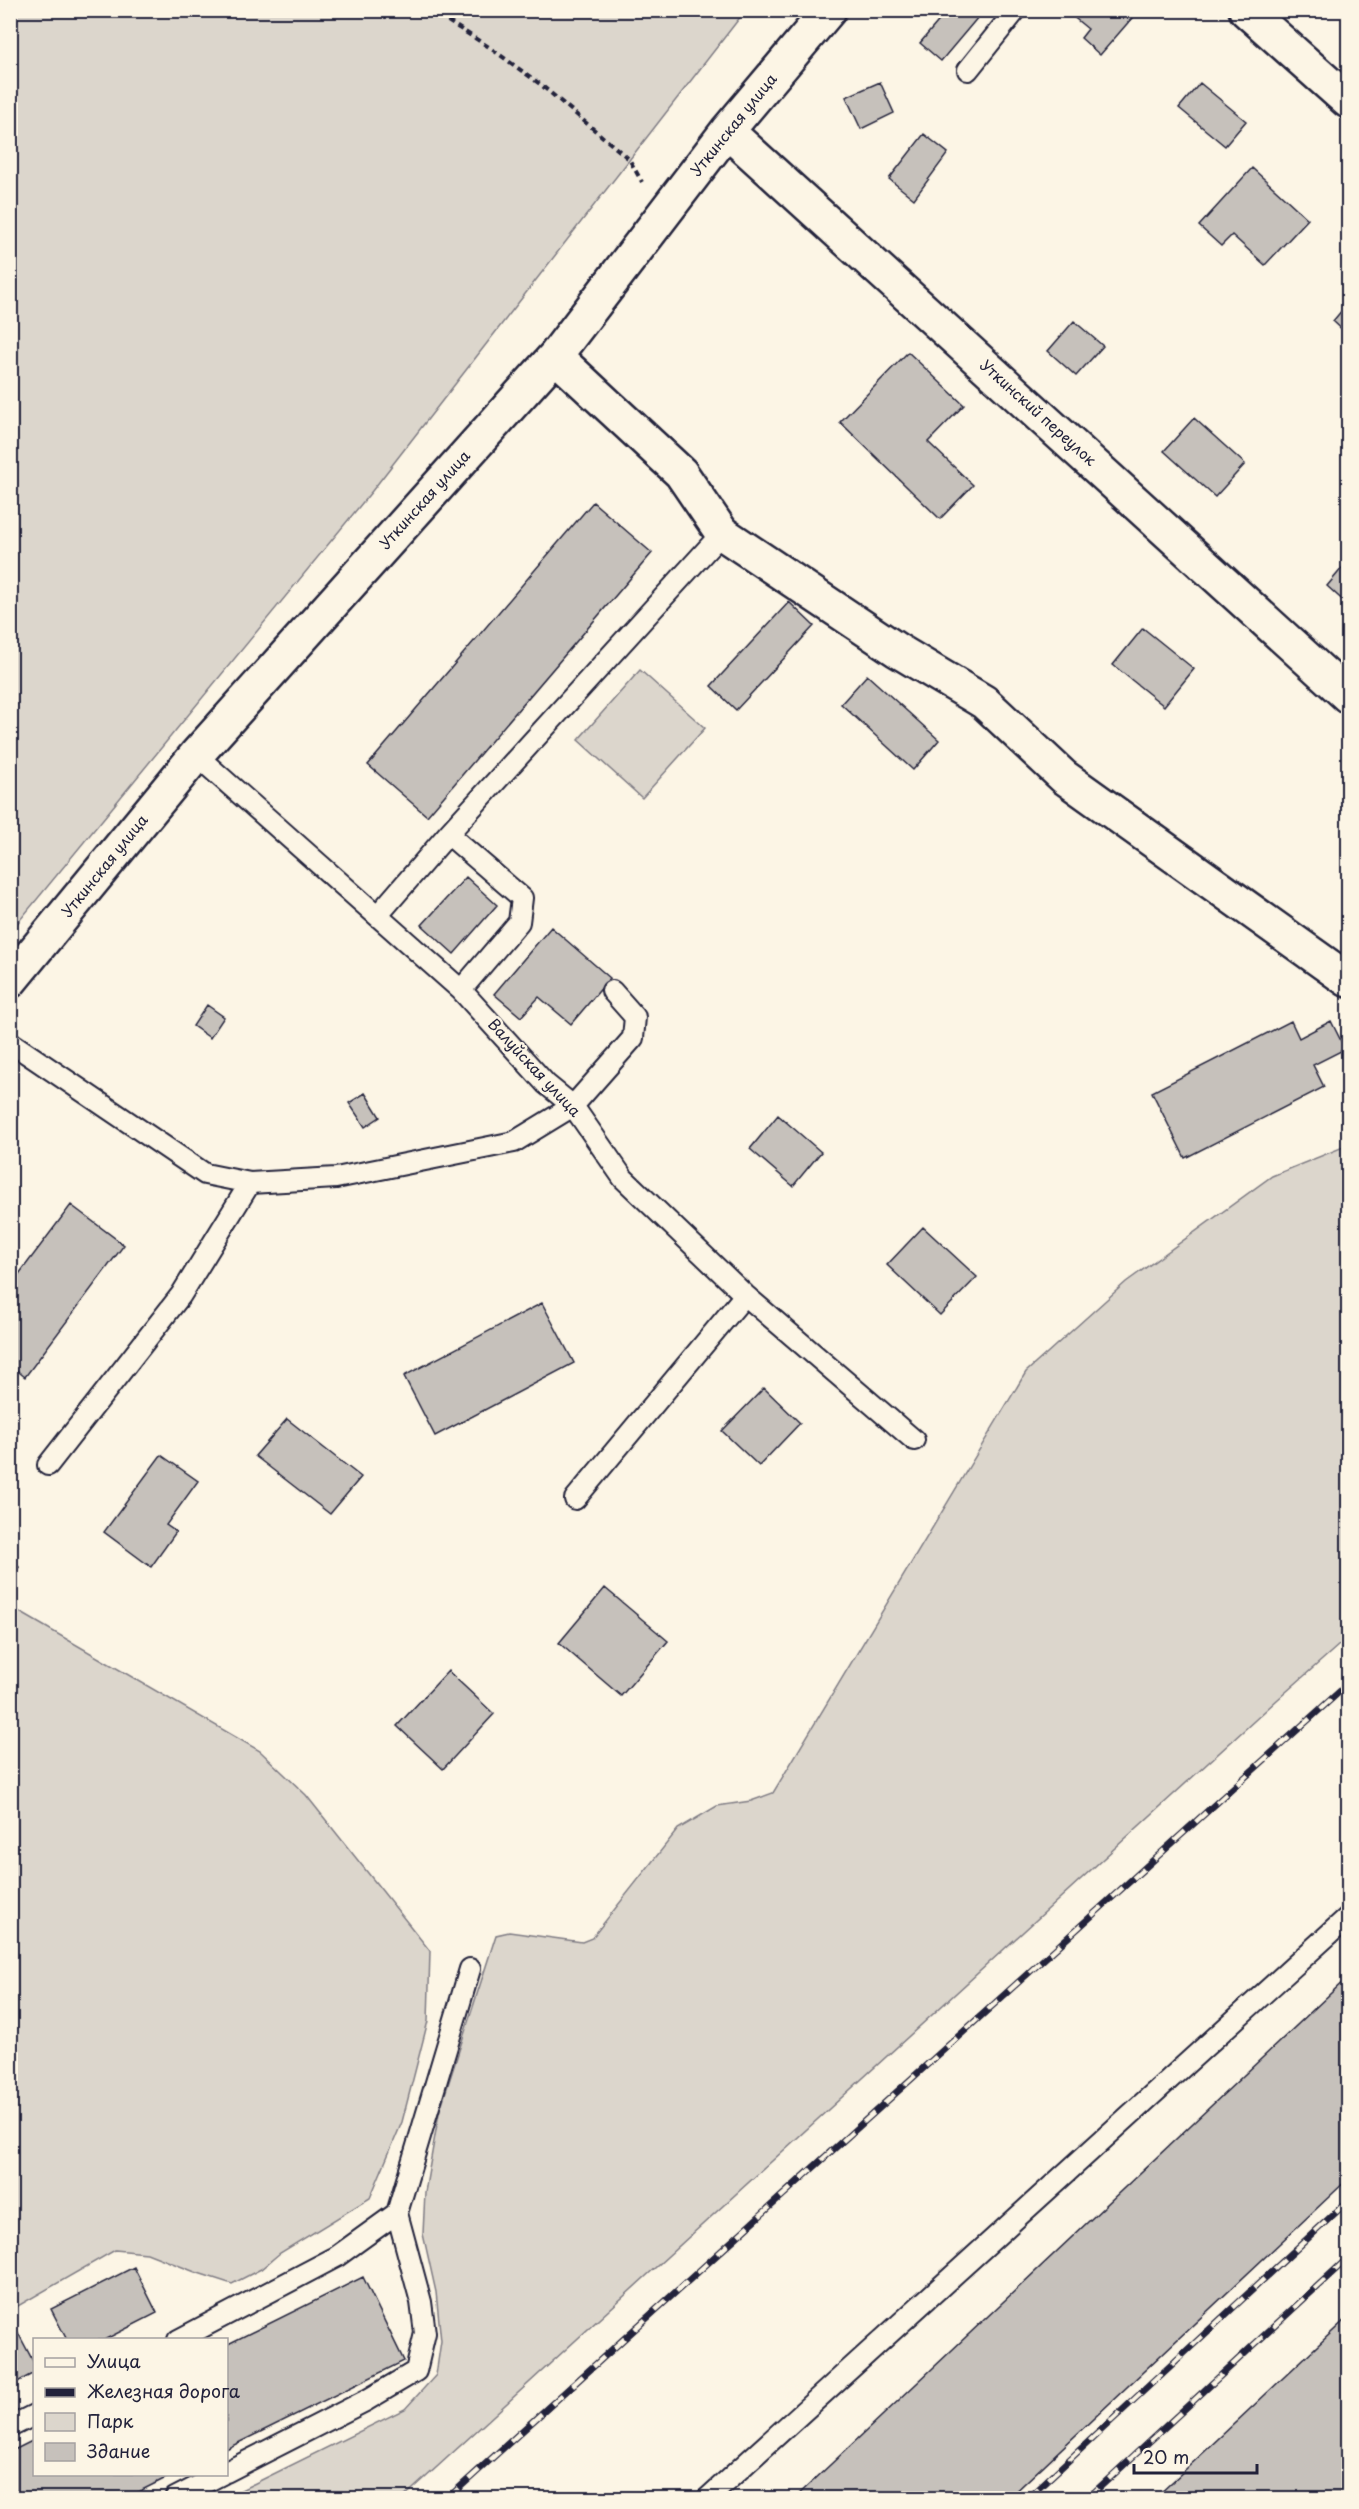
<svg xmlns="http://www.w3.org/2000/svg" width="1359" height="2509" font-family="'Playpen Sans',sans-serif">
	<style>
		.green { fill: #dcd6cc; stroke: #7f7c84; stroke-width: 1.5 }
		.building { fill: #c6c1bb; stroke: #22223b; stroke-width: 1.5 }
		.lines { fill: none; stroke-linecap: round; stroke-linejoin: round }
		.service-casing { stroke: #22223b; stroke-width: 24 }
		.minor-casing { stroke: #22223b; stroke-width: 38 }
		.path { stroke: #22223b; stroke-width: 4; stroke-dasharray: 6 4.5; stroke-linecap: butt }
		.service { stroke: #fcf5e5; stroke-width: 20 }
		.minor { stroke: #fcf5e5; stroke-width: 33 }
		.rail-casing { stroke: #22223b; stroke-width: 7 }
		.rail { stroke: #fcf5e5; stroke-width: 4.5; stroke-dasharray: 14; stroke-linecap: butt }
		.labels { text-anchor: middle; stroke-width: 5; stroke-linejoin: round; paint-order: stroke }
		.street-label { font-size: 15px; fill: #22223b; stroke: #fcf5e5 }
	</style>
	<rect width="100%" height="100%" fill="#fcf5e5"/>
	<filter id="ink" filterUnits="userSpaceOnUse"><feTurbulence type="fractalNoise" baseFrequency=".0167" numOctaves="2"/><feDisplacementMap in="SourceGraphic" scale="12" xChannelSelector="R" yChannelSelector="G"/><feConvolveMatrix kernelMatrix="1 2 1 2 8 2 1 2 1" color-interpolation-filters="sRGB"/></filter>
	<g filter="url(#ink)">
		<path class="green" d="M11,10L745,11L372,491L11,931Z
			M640,670L705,728L642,798L578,740Z
			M1348,1145V1637L1277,1700L403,2498H225L405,2409L436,2375L441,2341L436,2292L423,2234L425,2192L439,2113L496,1935L509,1932L582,1942L592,1938L678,1829L717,1806L751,1801L773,1793L1026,1372L1126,1282L1272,1176Z
			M11,1607L260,1751L306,1795L430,1951L428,2021L402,2122L370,2198L280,2253L261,2269L232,2284L195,2272L147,2253L115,2250L11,2310Z"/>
		<path class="building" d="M948,10H984L941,61L920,43Z
			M1065,10H1139L1100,55L1081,38L1088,29Z
			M880,82L894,113L861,129L846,97Z
			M1200,83L1246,121L1225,146L1179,108Z
			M924,134L948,153L914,199L889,179Z
			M1252,168L1308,219L1265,265L1232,235L1221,246L1199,226Z
			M1348,303V335L1333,321Z
			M1074,321L1103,346L1076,376L1048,351Z
			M908,352L964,405L928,442L973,485L940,519L840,422Z
			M1194,418L1245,464L1215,497L1164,451Z
			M593,502L652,553L427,816L368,765Z
			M1348,561V605L1327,586Z
			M789,602L814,626L736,710L711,686Z
			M1143,628L1194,669L1164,706L1113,665Z
			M867,675L939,740L913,770L841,704Z
			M466,877L497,905L454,954L422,925Z
			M551,927L610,978L571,1024L539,997L521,1017L494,994Z
			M207,1005L224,1017L210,1038L193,1026Z
			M1291,1021L1299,1038L1331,1021L1345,1049L1313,1065L1324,1087L1185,1158L1152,1092Z
			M365,1093L380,1117L365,1127L349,1103Z
			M778,1115L821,1152L793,1186L750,1149Z
			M71,1205L124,1245L25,1377L10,1365V1286Z
			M923,1227L977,1277L940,1315L887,1265Z
			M542,1303L574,1363L435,1436L404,1376Z
			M764,1388L800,1423L759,1466L722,1431Z
			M287,1419L361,1477L330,1514L255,1456Z
			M161,1455L198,1481L166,1525L176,1532L151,1567L104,1532Z
			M10,1560L19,1567L10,1578Z
			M605,1588L668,1641L621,1696L559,1643Z
			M448,1671L494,1714L443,1769L397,1726Z
			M1348,1977V2179L1009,2498H795Z
			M134,2267L157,2313L104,2340H67L51,2309Z
			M363,2277L404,2361L226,2449V2345Z
			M1348,2317V2498H1155Z
			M15,2327L34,2363V2373L10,2386V2329Z
			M34,2440V2474H174L126,2498H10V2452Z"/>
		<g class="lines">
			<g class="service-casing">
				<path id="service" d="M968,70L1016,10
					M196,755L461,990L546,1084L573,1106L623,1178L745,1295L914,1440
					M448,834L522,898L519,922L461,990
					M378,915L448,834L722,533
					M10,1042L205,1174L250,1183L336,1178L514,1142L573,1106L633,1038L635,1017L612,991
					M48,1465L181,1295L250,1183
					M575,1499L745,1295
					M397,2213L470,1969
					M178,2340L336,2257L397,2213L421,2302L425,2333L416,2371L367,2400L226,2472
					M10,2427L34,2415
					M175,2498L222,2474
					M708,2498L1348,1917"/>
			</g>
			<g class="minor-casing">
				<path id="minor" d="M1246,10L1348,101
					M727,131L1348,696
					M555,356L681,473L722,533L897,650L984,702L1064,777L1348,980
					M10,981L196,755L555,356L727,131L829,10"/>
			</g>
			<path class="path" d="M430,10L489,47L540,84L629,159L642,182"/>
			<use href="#service" class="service"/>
			<use href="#minor" class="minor"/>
			<g class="rail-casing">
				<path id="rail" d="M448,2498L1348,1684
					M1028,2498L1348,2201
					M1088,2498L1348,2258"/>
			</g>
			<use href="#rail" class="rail"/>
		</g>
	</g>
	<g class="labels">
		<g class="street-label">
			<text transform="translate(734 125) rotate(-51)" y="5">Уткинская улица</text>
			<text transform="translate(1038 413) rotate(42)" y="5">Уткинский переулок</text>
			<text transform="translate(425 500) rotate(-48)" y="5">Уткинская улица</text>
			<text transform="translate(105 866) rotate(-51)" y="5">Уткинская улица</text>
			<text transform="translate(534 1068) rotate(47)" y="5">Валуйская улица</text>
		</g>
	</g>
	<rect width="1359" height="2509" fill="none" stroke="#fcf5e5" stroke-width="36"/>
	<rect x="18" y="18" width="1323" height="2473" fill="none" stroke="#22223b" stroke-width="2" filter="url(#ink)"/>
	<rect x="33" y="2338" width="195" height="138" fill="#fcf5e5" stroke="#a5a1a1" stroke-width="1.5"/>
	<rect x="45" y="2358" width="30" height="9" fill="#fcf5e5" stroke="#a5a1a1" stroke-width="1.5"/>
	<text x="87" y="2368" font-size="18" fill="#22223b">Улица</text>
	<rect x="45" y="2388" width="30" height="9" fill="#22223b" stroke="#a5a1a1" stroke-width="1.5"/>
	<text x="87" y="2398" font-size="18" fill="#22223b">Железная дорога</text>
	<rect x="45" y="2413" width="30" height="18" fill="#dcd6cc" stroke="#a5a1a1" stroke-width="1.5"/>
	<text x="87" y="2428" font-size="18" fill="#22223b">Парк</text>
	<rect x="45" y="2443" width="30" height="18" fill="#c6c1bb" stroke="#a5a1a1" stroke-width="1.5"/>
	<text x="87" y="2458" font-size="18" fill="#22223b">Здание</text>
	<path d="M1134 2464v9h123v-9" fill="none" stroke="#22223b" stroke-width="3"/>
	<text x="1143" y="2464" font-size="18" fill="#22223b" stroke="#fcf5e5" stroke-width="4.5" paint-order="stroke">20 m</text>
</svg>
